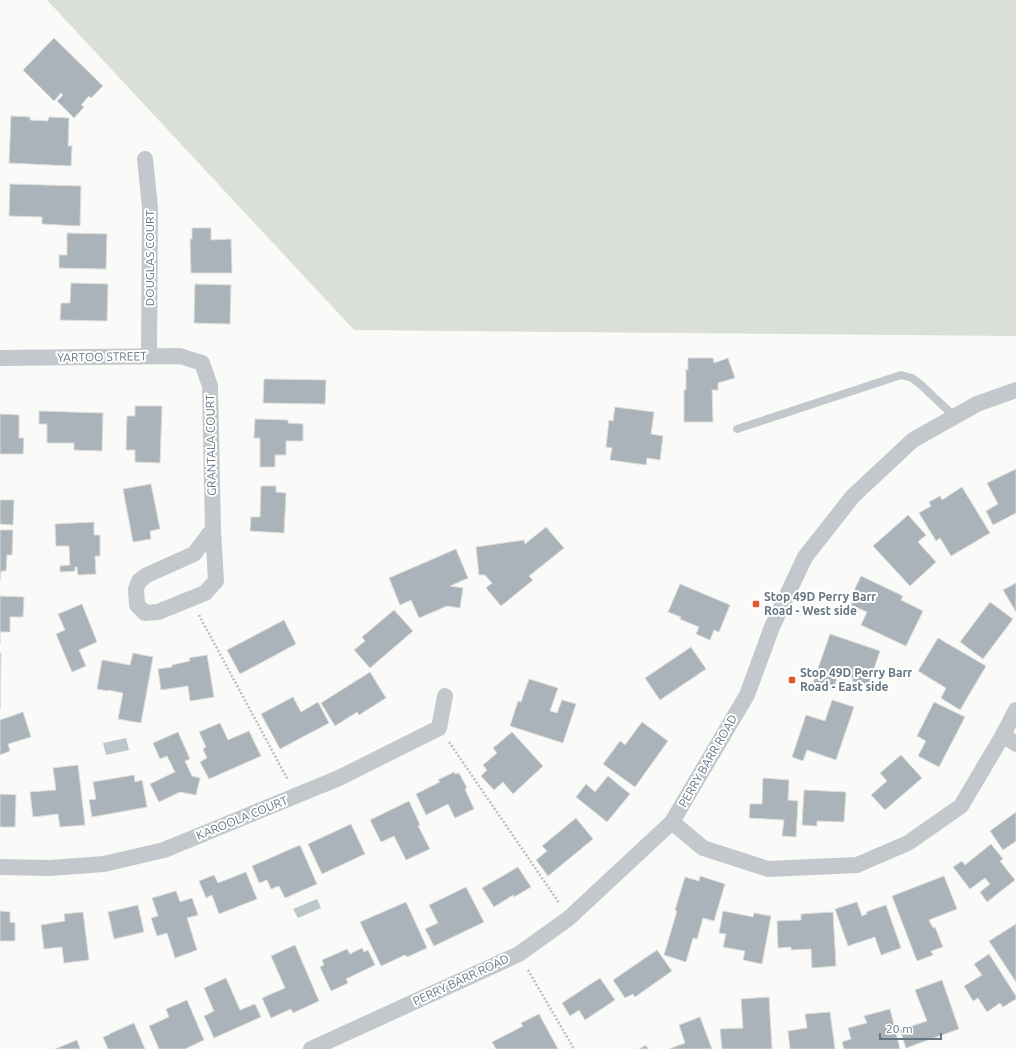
<svg xmlns="http://www.w3.org/2000/svg" width="1016" height="1049" font-family="Ubuntu,sans-serif">
	<style>
		.green { fill: #dadfd7 }
		.water { fill: #bbc7cb }
		.building { fill: #aab3b9; stroke: #dcdcda }
		.lines { fill: none; stroke-linecap: round; stroke-linejoin: round }
		.path { stroke: #bbbfc2; stroke-width: 2.5; stroke-dasharray: 2 2; stroke-linecap: butt }
		.service { stroke: #c3c8cc; stroke-width: 8 }
		.minor { stroke: #c3c8cc; stroke-width: 16 }
		.poi-dot { fill: #e4572e; stroke: #fff; stroke-width: 1.5 }
		.labels { text-anchor: middle; stroke-width: 4; stroke-linejoin: round; paint-order: stroke }
		.street-label { font-size: 12px; fill: #657683; stroke: #fff }
		.poi-label { font-size: 12px; font-weight: bold; fill: #657683; stroke: #fff; text-anchor: start }
	</style>
	<rect width="100%" height="100%" fill="#fafaf8"/>
	<path class="green" d="M47,0H1016V336L354,330Z"/>
	<path class="water" d="M126,738L129,750L106,755L103,743Z
		M317,899L321,908L298,918L293,909Z"/>
	<path class="building" d="M54,38L103,86L91,98L89,96L81,105L84,107L74,118L57,101L63,95L61,93L54,101L23,70Z
		M11,116L30,117V120L48,121L49,117L69,118L68,146H72L71,166L9,163Z
		M10,184L81,186L80,226L42,224V217L9,216Z
		M192,228H211V240L231,239L232,273H191L190,239H192Z
		M67,233L107,234L106,269L59,268V255H67Z
		M71,283L108,284L107,321L60,320L61,303H70Z
		M195,284L231,285L230,324L194,323Z
		M688,358H713L714,363L728,358L735,378L718,383V390H712L713,422H684V390H686V369L688,370Z
		M264,379L326,380L325,404L263,403Z
		M135,406H162L160,463L135,462V450H126L127,416H135Z
		M615,407L654,412L651,434L663,436L660,460L647,458L646,465L610,460L612,448L606,447L609,420L613,421Z
		M39,411L103,413L102,451L74,450V443H47V424H39Z
		M0,414L19,415V438H24L23,454H0Z
		M255,419L288,420V423L303,424V441H286V455H275V467H260V438H254Z
		M1016,469V513L993,525L986,511L998,504L987,483Z
		M151,484L160,529L150,531L151,539L133,542L123,489Z
		M261,486H276V492L286,493L284,533L250,531L251,517H260Z
		M962,487L990,533L951,556L940,538L936,541L919,513L931,506L929,502L940,496L942,500Z
		M0,500H14L13,525L0,524Z
		M908,515L926,535L918,542L936,562L910,586L873,546Z
		M94,522V535H100V556H95L96,574L78,575L77,567H75V571L60,572V566L70,565L69,546H56L55,524Z
		M546,527L564,548L529,576L533,580L501,606L486,588L492,583L485,575H479L476,547L524,540L525,544Z
		M0,530H13L12,555H7L6,571H1L0,580Z
		M456,549L468,578L450,586L463,588L460,608L447,606L419,618L411,600L400,605L389,578Z
		M861,576L903,596L901,600L923,611L906,646L861,625L867,612L851,605L854,598L851,597Z
		M1016,583V612L1003,590Z
		M680,584L730,605L719,632L714,630L710,640L696,634L699,627L680,619L681,617L668,612Z
		M0,596L24,597L23,617H10V632H0V644Z
		M990,602L1013,619L983,659L960,642Z
		M82,604L97,642L79,650L86,666L72,672L56,634L65,630L58,614Z
		M394,610L413,631L370,668L354,650L365,641L362,637Z
		M284,620L296,644L240,674L227,650Z
		M830,634L880,651L868,687L852,681L853,678L839,673L833,690L813,683Z
		M938,638L986,666L960,710L941,698L946,688L918,671Z
		M691,647L706,669L660,700L645,678Z
		M0,653H1L0,709Z
		M133,653L153,657L141,723L118,719L123,693L108,690V691L97,689L102,660L130,665Z
		M207,655L214,697L190,701L188,686L161,690L158,669L172,667V665L190,661L189,658Z
		M370,672L386,698L359,715L357,712L335,726L321,703Z
		M529,679L558,688L550,711L557,713L562,700L576,704L563,743L510,726L518,701L521,702Z
		M293,697L301,712L318,702L329,723L280,749L261,714Z
		M832,700L854,707L836,760L807,750L803,761L792,757L806,715L825,721Z
		M934,702L965,717L939,767L918,756L926,741L917,736Z
		M23,712L31,737L8,744L10,751L0,755V720Z
		M642,722L668,741L635,787L603,764L620,741L625,745Z
		M220,723L228,740L249,731L261,756L209,779L200,762L207,758L203,749L206,747L199,732Z
		M178,732L190,759L185,761L192,776L200,778L196,795L180,792L159,802L150,784L175,772L167,756L160,759L153,743Z
		M512,732L543,766L513,794L503,782L494,790L481,776L487,770L483,765L497,753L493,748Z
		M901,755L922,778L885,810L871,795L887,781L880,773Z
		M78,765L85,825L60,827L58,814L33,817L30,792L56,790L53,768Z
		M454,772L455,774L459,773L467,788L465,789L474,809L455,818L448,804L426,815L416,794L440,782L438,780Z
		M134,775L135,782L142,780L147,807L92,817L89,800L96,799L93,782Z
		M608,776L630,794L607,822L576,797L586,784L595,792Z
		M763,778L789,780L788,800L798,801L796,837L782,836L784,820L749,818L750,804H762Z
		M804,790L846,792L844,822L817,821V826L802,825Z
		M0,794L16,795L15,827H0Z
		M409,801L420,825L418,826L430,849L406,860L394,836L381,842L370,820Z
		M1016,812V841L1003,850L990,831Z
		M576,818L593,839L548,876L536,860L547,851L542,846Z
		M351,824L365,854L322,874L308,844Z
		M991,844L1003,859L1000,861L1015,880L987,902L980,892L990,884L985,878L970,889L953,867L962,861L965,865Z
		M300,845L317,884L285,898L279,886L271,889L267,880L259,883L252,866Z
		M518,867L531,887L514,897L513,895L494,907L482,888Z
		M246,872L257,899L219,914L212,895L206,898L199,881L214,875L218,883Z
		M700,876L725,884L714,921L703,918L697,939L693,938L686,962L664,955L677,911L675,910L685,877L699,881Z
		M944,876L957,909L929,920L933,928L935,927L943,947L931,951L933,955L917,961L892,896Z
		M466,887L484,922L434,946L425,929L438,923L429,905Z
		M176,891L180,902L192,898L198,915L187,918L197,950L175,958L167,933L157,936L151,918L158,916L152,898Z
		M406,902L427,948L407,957L405,955L381,966L360,922Z
		M857,902L862,916L867,914L866,912L886,905L901,948L881,955L875,937L848,946L835,909Z
		M138,905L144,932L114,939L108,912Z
		M0,911L10,912V922L15,923V941H0Z
		M723,911L753,917L754,913L771,916L762,964L743,960L745,951L723,947L726,934L719,933Z
		M83,912L89,960L64,963L62,947L44,949L41,925L65,921L64,914Z
		M833,912L836,966L812,968L811,949L791,950V947L778,948L777,921L801,920V914Z
		M1016,924V982L989,941Z
		M295,945L319,1001L293,1013L291,1009L271,1018L262,998L285,988L271,956Z
		M362,948L364,952L368,950L375,965L346,979L348,983L331,991L320,967L324,965L322,960L347,949L350,954Z
		M657,950L672,971L635,997L633,994L625,998L613,980Z
		M989,954L1016,996V999L1003,1007L1000,1003L987,1012L978,998L973,1001L964,986L982,975L974,964Z
		M226,978L240,1010L255,1004L261,1017L214,1038L204,1016L214,1011L204,988Z
		M600,978L615,1000L585,1020L579,1010L570,1016L562,1003Z
		M942,980L959,1029L906,1048L900,1030L927,1021L915,990Z
		M769,997L772,1049H722L720,1029L743,1028L741,999Z
		M187,1000L204,1040L185,1049H159L149,1026L169,1017L166,1009Z
		M890,1009L900,1049H844L842,1042L851,1039L848,1028L867,1023L864,1016Z
		M830,1012L835,1049H790L788,1031L807,1028L805,1014Z
		M539,1014L558,1049H496L492,1042L523,1026L521,1023Z
		M700,1017L712,1049H669L685,1043L679,1025Z
		M134,1023L145,1049H108L103,1037L109,1035V1034Z
		M77,1040L80,1049H55Z
		M646,1045L648,1049H639Z"/>
	<g class="lines">
		<path class="path" d="M199,615L288,780
			M449,742L559,903
			M528,970L574,1049"/>
		<path class="service" d="M737,429L901,375L912,378L920,384L955,417"/>
		<path class="minor" d="M145,159L150,207L149,356
			M0,358L180,356L202,363L210,386L213,529L216,581L205,593L158,612L145,613L137,605L136,589L139,581L147,575L194,554L213,529
			M1003,735L1016,744
			M672,822L703,848L768,869L857,865L908,843L961,806L1003,735L1016,710
			M0,867L50,868L104,864L164,850L339,778L439,728L445,696
			M311,1049L519,954L569,918L672,822L747,695L772,627L805,557L853,496L913,440L977,404L1016,390"/>
	</g>
	<g class="poi-dot">
		<rect x="752" y="600" width="8" height="8" rx="2"/>
		<rect x="788" y="676" width="8" height="8" rx="2"/>
	</g>
	<g class="labels">
		<g class="street-label">
			<text transform="translate(150 258) rotate(-90)" y="4">DOUGLAS COURT</text>
			<text transform="translate(102 357) rotate(-1)" y="4">YARTOO STREET</text>
			<text transform="translate(211 445) rotate(-91)" y="4">GRANTALA COURT</text>
			<text transform="translate(708 761) rotate(-60)" y="4">PERRY BARR ROAD</text>
			<text transform="translate(242 818) rotate(-22)" y="4">KAROOLA COURT</text>
			<text transform="translate(461 980) rotate(-25)" y="4">PERRY BARR ROAD</text>
		</g>
		<g class="poi-label">
			<text x="764" y="601">Stop 49D Perry Barr<tspan x="764" dy="14">Road - West side</tspan></text>
			<text x="800" y="677">Stop 49D Perry Barr<tspan x="800" dy="14">Road - East side</tspan></text>
		</g>
	</g>
	<path d="M880 1033v6h61v-6" fill="none" stroke="#657683" stroke-width="2"/>
	<text x="886" y="1033" font-size="12" fill="#657683" stroke="#ffffff" stroke-width="3" paint-order="stroke">20 m</text>
</svg>
